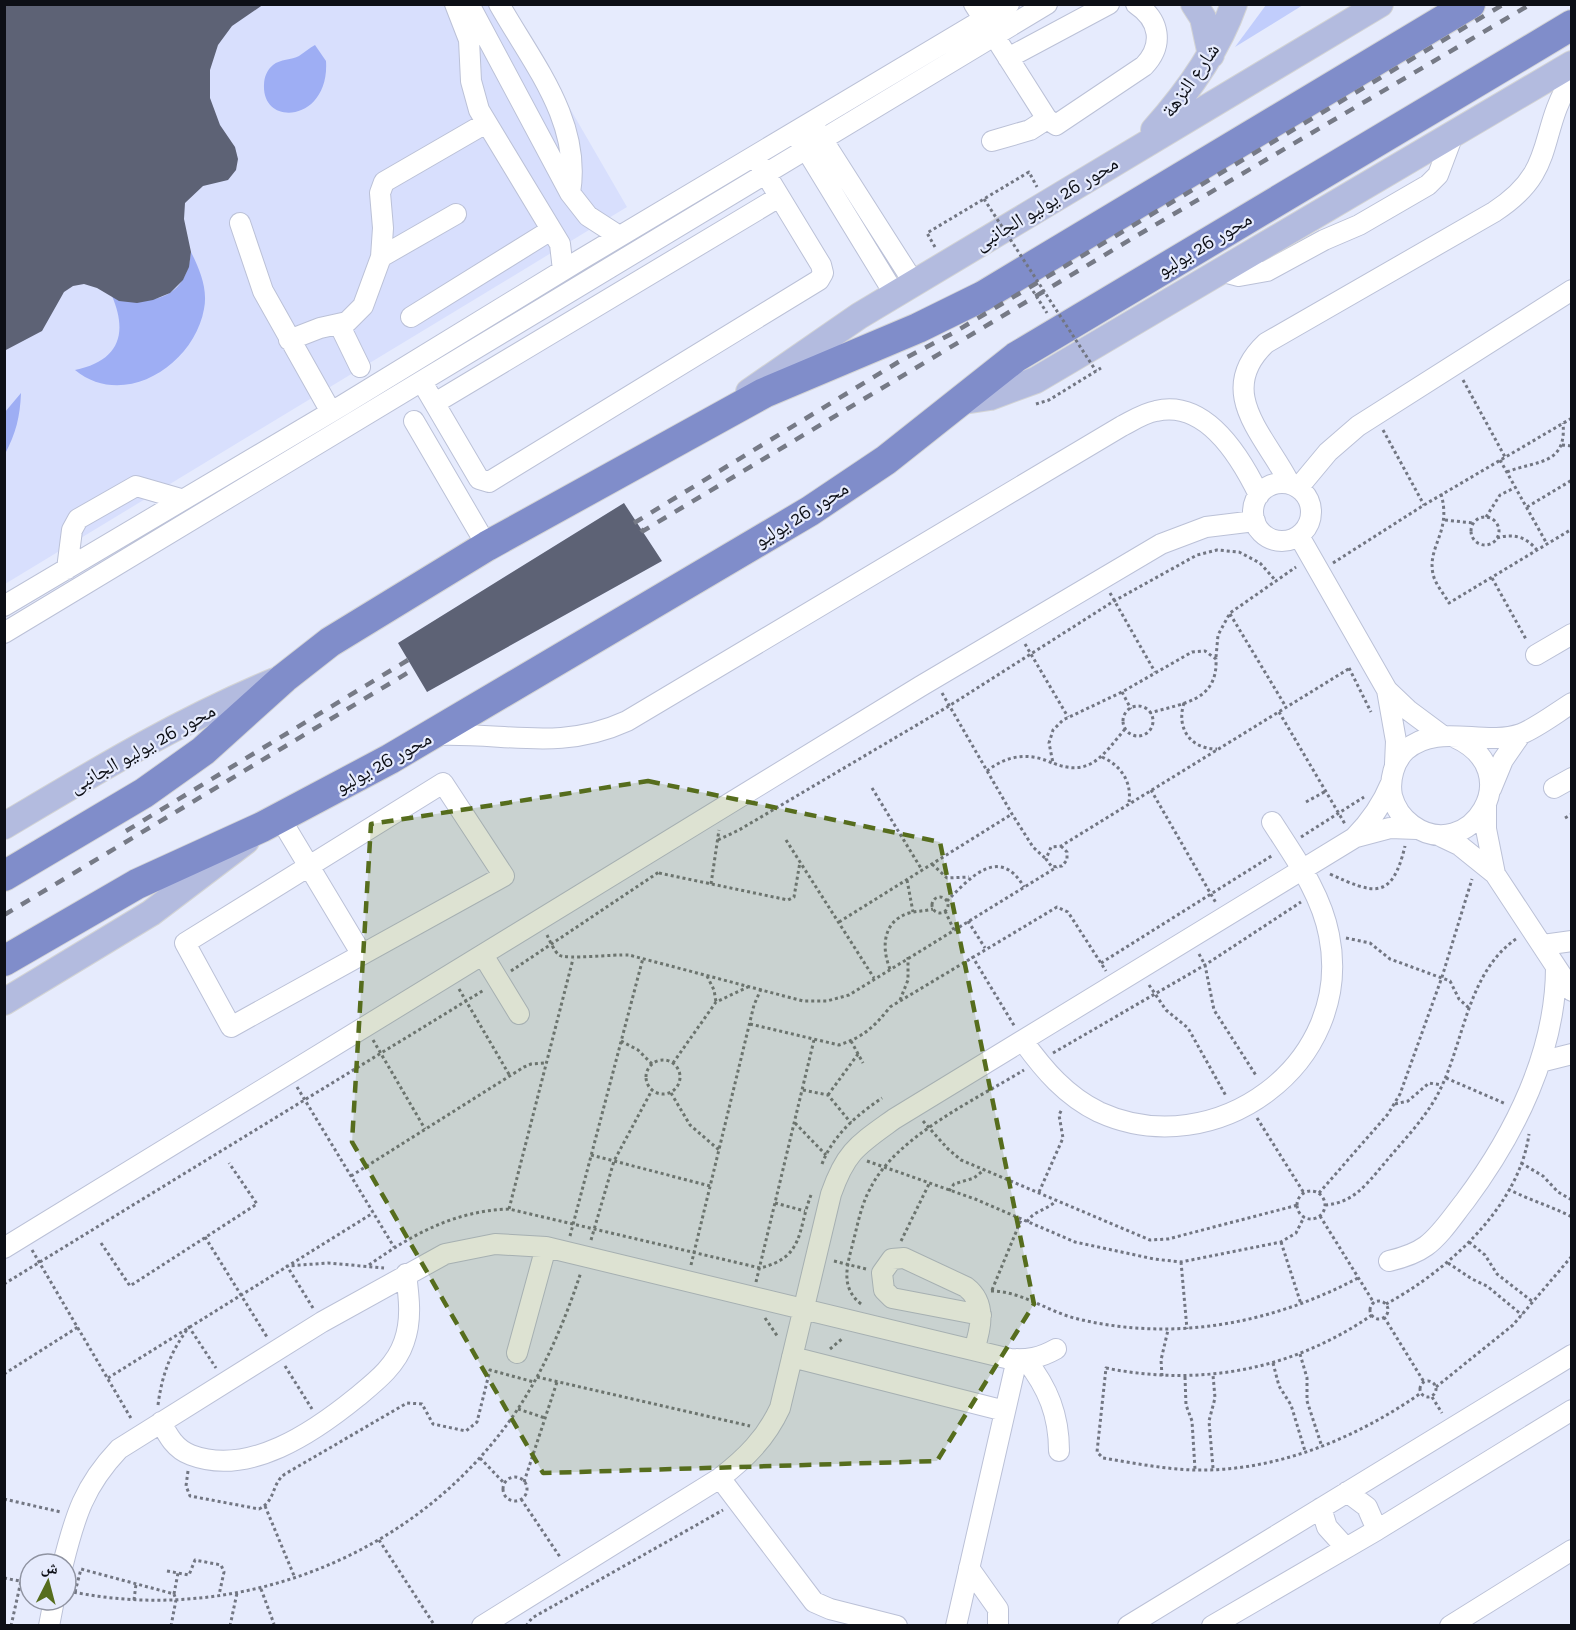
<svg xmlns="http://www.w3.org/2000/svg" width="1576" height="1630" font-family="'Zilla Slab','Noto Naskh Arabic',serif">
	<style>
		.built { fill: #d8dffd }
		.green { fill: #c1cdfc }
		.water { fill: #9eaef4 }
		.building { fill: #5d6275 }
		.lines { fill: none; stroke-linecap: round; stroke-linejoin: round }
		.minor-casing { stroke: #bbc1d7; stroke-width: 22 }
		.major-casing { stroke: #d3d4d5; stroke-width: 28 }
		.highway-casing { stroke: #d3d4d5; stroke-width: 32 }
		.path { stroke: #727682; stroke-width: 3; stroke-dasharray: 3 3; stroke-linecap: butt }
		.minor { stroke: #fff; stroke-width: 20 }
		.major { stroke: #b3bbdf; stroke-width: 26 }
		.highway { stroke: #808dca; stroke-width: 30 }
		.rail { stroke: #767a86; stroke-width: 4.5; stroke-dasharray: 10 10; stroke-linecap: butt }
		.path-bridge { stroke: #727682; stroke-width: 3; stroke-dasharray: 3 3; stroke-linecap: butt }
		.marked { fill: #566d1d; fill-opacity: 0.2; stroke: #566d1d; stroke-width: 4.5; stroke-dasharray: 12 8; stroke-linejoin: round }
		.labels { text-anchor: middle; stroke-width: 4.5; stroke-linejoin: round; paint-order: stroke }
		.street-label { font-size: 20px; fill: #0d0f16; stroke: #e6ebfd }
	</style>
	<rect width="100%" height="100%" fill="#e6ebfd"/>
	<path class="built" d="M5,5H510L627,207L5,584Z"/>
	<path class="green" d="M1266,5H1303L1235,47Z"/>
	<path class="water" d="M315,45L326,61C330,122 262,128 264,85C264,77 267,70 273,65C280,59 292,60 299,56C305,52 309,48 315,45Z
		M191,252C200,270 208,289 204,309C194,365 124,410 75,370C117,361 129,336 112,296C152,306 186,300 191,252Z
		M21,393C20,417 16,433 5,454V412Z"/>
	<path class="building" d="M4,4H264L232,26L218,45L210,70V98L220,125L235,147L238,159L236,170L228,180L203,186L185,203L184,219L191,252L189,267L183,280L170,293L153,300L137,303L119,301L97,288L84,284L73,286L64,292L42,331L4,351Z
		M624,503L662,561L427,692L398,643Z"/>
	<g class="lines">
		<g class="minor-casing">
			<path id="minor" d="M455,4L469,40L471,81L479,110L560,244L563,270
				M469,4L570,193L588,216L619,236
				M499,4C533,64 582,122 570,193
				M974,4L1047,119L1056,125L1144,66C1164,45 1160,20 1136,4
				M1008,58L1109,4
				M817,131L914,283
				M801,141L895,295
				M992,141L1030,130L1047,119
				M240,223L263,291L331,412
				M381,257L456,214
				M1220,271L1239,276L1267,271L1324,240L1359,225L1428,185L1438,175L1453,135
				M411,317L551,230
				M339,324L360,367
				M289,340L320,328L347,322L363,306L381,257L383,228L380,193L384,182L486,123
				M422,382L479,479L489,482L819,280L823,273L821,265L759,163
				M435,403L779,197
				M414,421L487,546
				M1253 512a29 29 0 1 1 58 0a29 29 0 1 1-58 0Z
				M1290,484C1265,435 1214,392 1266,343L1494,212C1559,170 1536,134 1572,78
				M1298,488L1328,452L1358,426L1572,290
				M1299,536L1387,690L1408,710L1443,736
				M67,569L72,530L78,519L136,486L181,499
				M4,606L343,405L580,260L1009,4
				M4,633L1047,4
				M1536,655L1572,634
				M1387,690L1396,741L1395,764
				M435,735C506,732 559,752 627,721L1122,426C1132,421 1144,413 1156,411C1206,399 1241,458 1259,495
				M1454,737C1531,771 1469,866 1412,825C1402,818 1395,807 1392,796C1389,780 1394,761 1406,750C1438,722 1483,747 1521,734C1538,727 1556,713 1572,703
				M443,783L504,876L231,1027L185,943Z
				M1554,788L1572,778
				M1491,789L1503,760L1521,734
				M1486,806V829L1495,874
				M280,818L361,953
				M1438,835L1459,845L1495,874L1572,991
				M1356,837L1390,828L1417,829
				M1543,945L1572,941
				M483,955L519,1014
				M1023,1041C1044,1070 1066,1096 1099,1112C1215,1165 1355,1064 1329,935C1321,893 1295,858 1272,822
				M1540,1062L1572,1054
				M4,1248L921,686L1161,544L1206,527L1255,521
				M1389,1261C1402,1258 1415,1254 1426,1246C1441,1235 1453,1216 1465,1201C1515,1134 1556,1052 1556,967
				M974,1350C981,1328 987,1303 966,1287L904,1258L892,1259L882,1273L884,1290L892,1298L981,1315
				M517,1353L546,1247
				M792,1357L1005,1411
				M1026,1360C1048,1388 1059,1415 1059,1451
				M161,1422C168,1436 175,1449 191,1455C249,1477 314,1432 357,1397C375,1382 396,1366 404,1342C412,1320 409,1297 406,1274
				M720,1478L814,1602L830,1609L897,1626
				M1347,1492L1367,1507L1377,1530
				M1321,1508L1327,1527L1346,1548
				M63,1564C75,1516 84,1486 119,1449L322,1322L445,1254L495,1244L546,1247L1010,1359C1028,1360 1040,1358 1056,1349
				M969,1568L998,1609V1626
				M49,1626L54,1600
				M482,1626L720,1478C746,1458 766,1438 780,1408L831,1194C846,1151 858,1145 894,1119L1354,838C1371,821 1382,805 1391,783
				M956,1626L1017,1359
				M1128,1626L1572,1355
				M1212,1626L1377,1530L1572,1410
				M1450,1626L1572,1550"/>
		</g>
		<g class="major-casing">
			<path id="major" d="M1194,4L1203,18L1211,55
				M1154,130C1187,93 1217,52 1234,4
				M749,392L859,316L1380,4
				M957,402L990,397L1036,380L1572,64
				M4,826C93,773 180,720 275,681
				M4,1002L151,913L246,841"/>
		</g>
		<g class="highway-casing">
			<path id="highway" d="M4,876L144,793L203,751L284,678L330,642L487,546L764,393L918,328L983,296L1470,4
				M4,961L137,884L262,827L390,759L810,511L886,460L1016,357L1572,25"/>
		</g>
		<path class="path" d="M935,247L927,233L1029,172L1037,187
			M1033,291L1047,313
			M1463,380L1505,457
			M1036,404L1049,400L1101,368
			M1383,430L1424,505
			M1562,445L1572,446
			M1500,460L1547,544
			M1507,472C1536,460 1567,466 1563,423
			M1441,494C1452,532 1427,546 1433,574C1435,584 1444,594 1449,603L1572,529
			M1527,507L1572,480
			M1486,517L1500,495L1516,487
			M1471 531a14 14 0 1 1 28 0a14 14 0 1 1-28 0Z
			M1445,520L1473,523
			M1497,538C1514,533 1526,537 1537,550
			M1333,563L1424,505L1572,418
			M1492,578L1527,641
			M1110,593L1155,672
			M1230,614L1286,707
			M1025,644L1068,717
			M1216,657L1218,635L1230,613L1296,567
			M1349,668L1371,712
			M1122,692L1131,709
			M942,693L1012,814L1033,847L1046,859
			M1184,703C1176,728 1190,749 1217,749
			M1123 721a15 15 0 1 1 30 0a15 15 0 1 1-30 0Z
			M1279,712L1345,824
			M1125,729C1103,755 1090,778 1053,763L1049,743L1053,730L1063,720L1122,692L1192,652L1205,651L1216,659C1218,702 1182,703 1150,713
			M1102,757C1120,765 1132,781 1129,802
			M987,771C1007,755 1029,752 1052,763
			M872,788L922,870
			M1151,790L1216,903
			M1306,802L1326,791
			M1565,818L1572,814
			M1301,837L1364,797
			M718,840L739,830L949,706L1114,601L1197,555L1217,550L1239,552L1260,563L1277,582
			M786,840L874,978
			M1061,846L1067,852V860L1062,866L1052,867L1046,859L1051,847L1061,846L1350,668
			M932,864L947,878L969,877
			M659,873L788,900L794,897L800,862
			M1330,874C1374,894 1392,901 1405,846
			M907,880L913,912
			M711,884L719,830
			M932 905a8 8 0 1 1 16 0a8 8 0 1 1-16 0Z
			M947,901C969,879 999,844 1024,887
			M945,911L954,930
			M968,921L985,948
			M839,922L1012,814
			M547,935C550,941 554,951 559,955C566,960 615,954 629,955L803,1001H827L849,995L1057,867
			M1346,938L1370,943L1390,959L1450,981L1459,999L1470,1009
			M1199,954L1205,965L1214,1010L1257,1077
			M972,956L1015,1027
			M1101,963L1273,855
			M890,969C881,947 883,921 909,913C917,911 925,911 933,909
			M511,971L659,872
			M707,976L714,990L716,1002
			M1149,985L1166,1010L1188,1028L1226,1096
			M459,989L510,1076
			M900,1000L908,980V957
			M750,1024L839,1045C864,1037 875,1026 890,1007L1057,907L1068,912L1106,971
			M373,1040L425,1129
			M621,1041L638,1050L652,1064
			M851,1041L863,1063
			M1053,1053L1205,965L1301,902
			M646 1077a17 17 0 1 1 34 0a17 17 0 1 1-34 0Z
			M673,1063L716,1002L748,987
			M1446,1078L1506,1104
			M297,1087L394,1247
			M803,1090L828,1095L851,1123
			M671,1093L690,1125L719,1150
			M828,1095L858,1054
			M1395,1104L1408,1101L1429,1083L1442,1085
			M1257,1118L1304,1193
			M923,1121L948,1149L961,1160L1150,1240L1168,1239L1298,1205
			M795,1123L826,1155
			M591,1155L710,1186
			M867,1161L975,1199L1075,1242L1154,1259L1181,1262L1281,1242L1296,1233L1304,1217
			M1521,1163L1543,1176L1558,1192L1572,1200
			M822,1164C833,1135 857,1115 882,1098
			M351,1176L524,1067L531,1064L545,1063
			M1508,1189C1529,1200 1551,1206 1572,1217
			M949,1191L954,1184L974,1178L985,1169
			M1297 1205a14 14 0 1 1 28 0a14 14 0 1 1-28 0Z
			M1039,1192L1063,1138L1059,1115L1062,1109
			M1319,1193L1388,1114L1400,1094L1442,977L1472,879
			M775,1203L805,1211
			M1325,1205C1353,1203 1366,1185 1383,1165C1402,1142 1425,1119 1439,1092C1464,1043 1467,973 1516,939
			M509,1209L573,959
			M1320,1216L1374,1303
			M1027,1222C1033,1211 1047,1210 1056,1201
			M570,1236L643,958
			M205,1237L267,1337
			M591,1240L614,1161L652,1090
			M901,1241L929,1184
			M1281,1242L1301,1304
			M1469,1242L1485,1255L1497,1274L1533,1302
			M101,1243L130,1286L257,1204L229,1163
			M32,1250L132,1420
			M834,1261L866,1269
			M1181,1262L1187,1329
			M1448,1263L1472,1279L1487,1286L1522,1315
			M369,1265C413,1234 454,1211 509,1209L760,1268C805,1257 797,1231 811,1195
			M691,1265L754,1005L761,989
			M756,1282L814,1040
			M4,1284L484,990
			M992,1290L1021,1220
			M991,1291C1022,1291 1048,1312 1078,1319C1174,1342 1271,1324 1358,1278
			M1370 1310a9 9 0 1 1 18 0a9 9 0 1 1-18 0Z
			M861,1304C842,1289 846,1270 851,1250C857,1229 860,1207 870,1189C895,1137 975,1100 1024,1070
			M1386,1304C1447,1271 1519,1207 1529,1134
			M313,1308L287,1266L328,1263L384,1268
			M1372,1315C1292,1370 1201,1387 1106,1368L1097,1452L1103,1458C1133,1463 1164,1469 1194,1470C1275,1472 1355,1439 1421,1393
			M1384,1317L1424,1382
			M765,1318L778,1337
			M830,1349L843,1338
			M1300,1354L1307,1378V1401L1322,1447
			M1273,1363L1279,1386L1291,1405L1305,1451
			M285,1366L312,1409
			M4,1374L78,1327
			M1162,1376L1161,1360L1168,1330
			M537,1377L750,1426
			M1185,1377L1186,1405L1192,1421L1195,1469
			M108,1378L373,1213
			M1420 1389a8 8 0 1 1 16 0a8 8 0 1 1-16 0Z
			M1436,1387L1513,1325L1572,1256
			M1432,1397L1442,1413
			M158,1405C162,1374 171,1351 189,1327L216,1368
			M518,1409L545,1418
			M480,1458L504,1483
			M1213,1468L1209,1421L1215,1398L1213,1375
			M188,1471L186,1486L190,1496L259,1509C276,1501 271,1484 285,1474L407,1403L422,1404L433,1424L466,1431L477,1422L490,1370L534,1382
			M503 1489a12 12 0 1 1 24 0a12 12 0 1 1-24 0Z
			M524,1482L557,1382
			M4,1499L61,1512
			M521,1499L560,1557
			M265,1506L295,1578
			M379,1540L435,1626
			M167,1571L189,1575L195,1560L221,1565L224,1572L219,1595
			M4,1578L30,1583
			M261,1589L274,1624
			M68,1591C228,1625 399,1563 499,1435C537,1387 562,1330 581,1272
			M75,1592L81,1569L174,1594L176,1600L171,1626
			M174,1594L178,1573
			M134,1600L136,1584
			M11,1626L21,1581
			M230,1626L237,1593
			M269,1626H280
			M526,1626L532,1618L723,1510"/>
		<use href="#minor" class="minor"/>
		<use href="#major" class="major"/>
		<use href="#highway" class="highway"/>
		<path class="rail" d="M634,523L900,361L953,333L1504,4
			M641,529L643,531L1138,235L1531,4
			M126,831L408,660
			M4,915L414,669"/>
		<path class="path-bridge" d="M984,199L1096,371"/>
	</g>
	<path class="marked" d="M648,781L940,842L1034,1304L937,1461L543,1473L352,1142L371,824Z"/>
	<g class="labels">
		<g class="street-label">
			<text transform="translate(1190 80) rotate(-55)" y="7">شارع النزهة</text>
			<text transform="translate(1046 203) rotate(-31)" y="7">محور 26 يوليو الجانبى</text>
			<text transform="translate(1204 244) rotate(-31)" y="7">محور 26 يوليو</text>
			<text transform="translate(801 514) rotate(-32)" y="7">محور 26 يوليو</text>
			<text transform="translate(142 748) rotate(-29)" y="7">محور 26 يوليو الجانبى</text>
			<text transform="translate(383 762) rotate(-29)" y="7">محور 26 يوليو</text>
		</g>
	</g>
	<rect width="1576" height="1630" fill="none" stroke="#0d0f16" stroke-width="12"/>
	<g transform="translate(48 1582) rotate(6)"><circle r="28" fill="#e6ebfd" stroke="#8f93a1" stroke-width="1.5"/>
	<path d="M0-4.5L10 22L0 15L-10 22Z" fill="#566d1d"/>
	<text y="-9" font-size="16" font-weight="bold" text-anchor="middle" fill="#0d0f16">ش</text>
	</g>
</svg>
